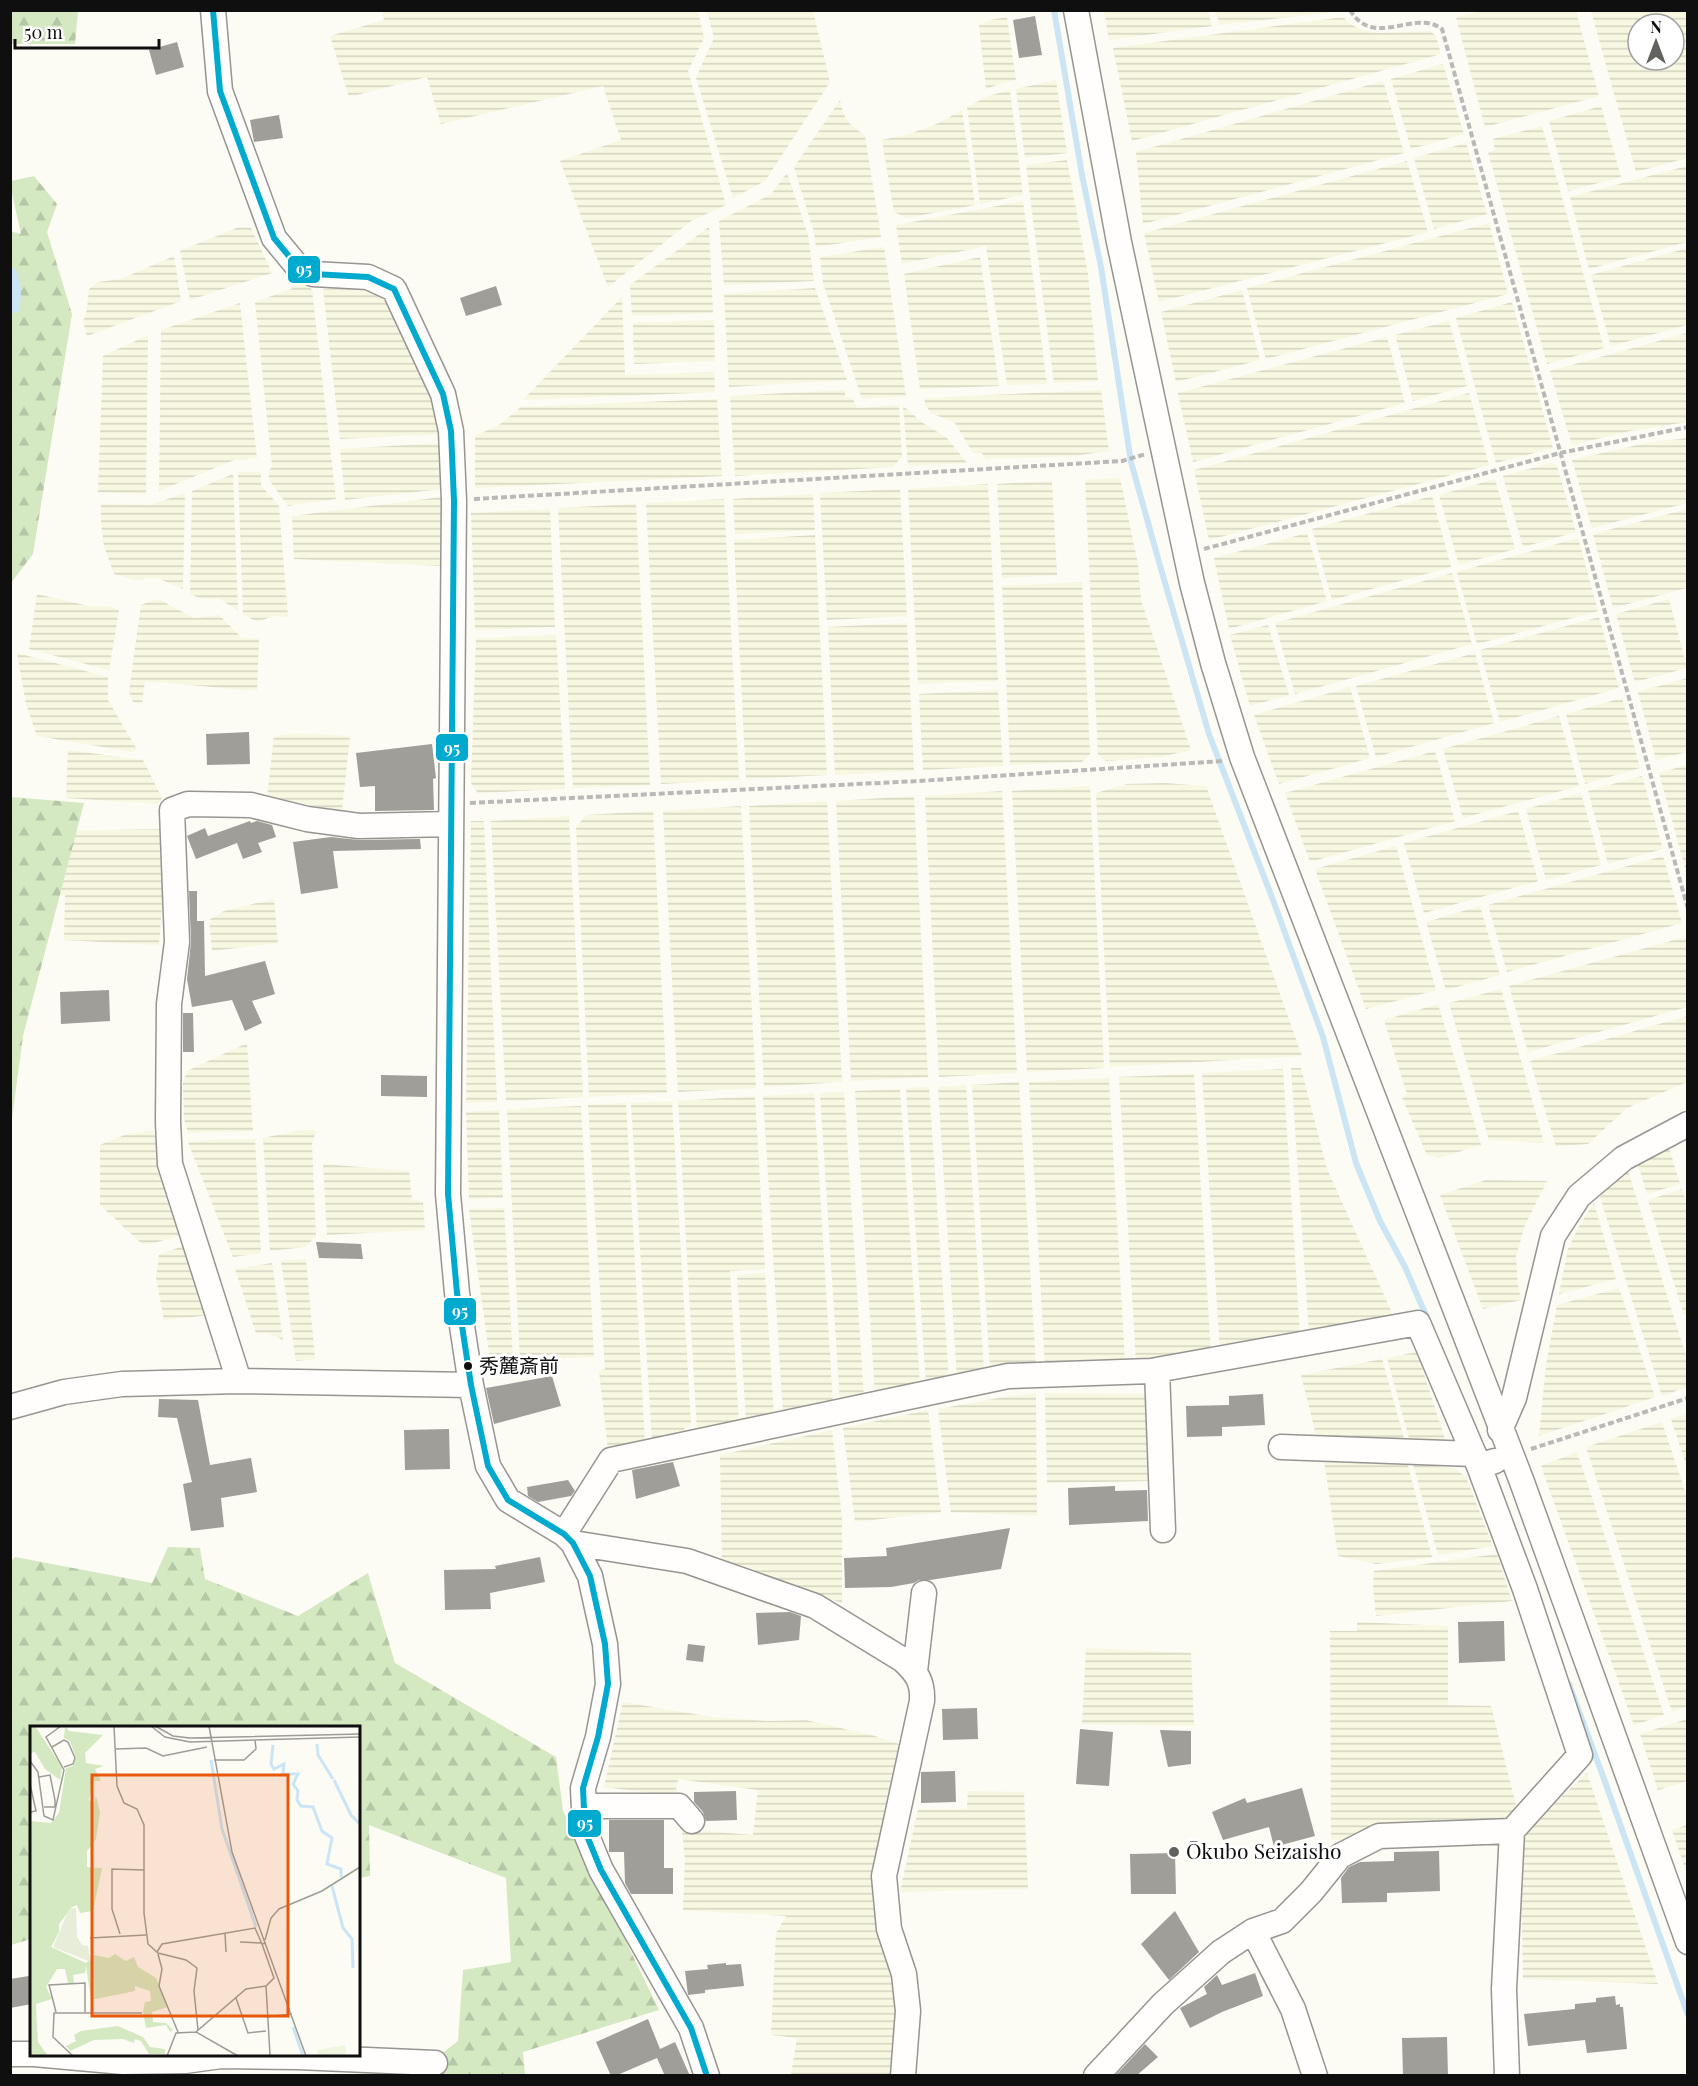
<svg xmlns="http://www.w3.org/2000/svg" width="1698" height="2086" font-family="'Playfair Display','Noto Sans JP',serif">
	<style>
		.farmland { fill: url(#farmland-rules); fill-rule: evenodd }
		.forest { fill: url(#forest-firs) }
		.water { fill: #cbe5f5 }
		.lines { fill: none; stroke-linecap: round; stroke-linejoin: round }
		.stream { stroke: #cbe5f5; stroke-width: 6 }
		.building { fill: #a09e99 }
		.minor-casing { stroke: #969592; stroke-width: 27 }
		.path { stroke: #b9b9b8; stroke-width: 4; stroke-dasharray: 6 3; stroke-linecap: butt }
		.minor { stroke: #fffefd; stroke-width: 24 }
		.bus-1-casing { stroke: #fff; stroke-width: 10 }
		.bus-1 { stroke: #00a9ce; stroke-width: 6 }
		.bus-dot { fill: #0f0f0f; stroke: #fff; stroke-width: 2 }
		.poi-dot { fill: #62625f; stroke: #fff; stroke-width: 2 }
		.labels { text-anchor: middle; stroke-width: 6; stroke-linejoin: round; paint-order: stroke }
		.bus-label { font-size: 20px; fill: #0f0f0f; stroke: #fff; text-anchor: start }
		.poi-label { font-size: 21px; fill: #0f0f0f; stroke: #fff; text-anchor: start }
		.inset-river { fill: none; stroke: #cbe5f5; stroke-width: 3 }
		.inset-road { fill: none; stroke: #9d9d98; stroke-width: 1.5 }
		.view { fill: #e8590c; fill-opacity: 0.15; stroke: #e8590c; stroke-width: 3 }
		.inset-edge { fill: none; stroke: #0f0f0f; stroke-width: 3 }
		.line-badge { stroke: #fff; stroke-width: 2 }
		.badge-label { font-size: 16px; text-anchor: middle; font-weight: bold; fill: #fff }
	</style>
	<defs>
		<pattern id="farmland-rules" width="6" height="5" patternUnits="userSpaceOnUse" patternTransform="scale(1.5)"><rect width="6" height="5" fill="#f8f7e1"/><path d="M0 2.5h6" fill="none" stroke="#d3d3c0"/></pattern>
		<pattern id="forest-firs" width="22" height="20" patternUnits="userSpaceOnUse" patternTransform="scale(1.5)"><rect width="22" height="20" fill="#d4e9c2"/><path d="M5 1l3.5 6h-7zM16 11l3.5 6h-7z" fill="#b5c7a6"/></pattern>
	</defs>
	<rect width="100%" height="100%" fill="#fcfbf4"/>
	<path class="farmland" d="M1486,10L1576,11L1599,96L1485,127L1456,17Z
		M382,11H698L704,38L688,71L726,205L691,221L608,287L560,161L621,140L603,86L441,124L427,77L349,97L330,36L384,20Z
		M707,11H813L830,82L765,181L733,198L696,78L714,38Z
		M1104,11H1208L1212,26L1109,40Z
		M1342,11L1220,25L1215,11V10Z
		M1591,11H1687V158L1636,172ZM1638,24H1674V60H1638Z
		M1007,17L1016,80L1002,83L986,89L979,25L990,20Z
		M1343,17L1350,24L1362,30L1378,33L1430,31L1436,36L1441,54L1132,141L1113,48Z
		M1443,64L1464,134L1411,149L1391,79Z
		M1056,80L1067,153L1025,158L1016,89Z
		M1383,81L1404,153L1143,224L1136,152Z
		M1010,90L1023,195L980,204L967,107L988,96Z
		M840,100L843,113L849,123L865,136L881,237L816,247L814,233L794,167Z
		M1601,106L1621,177L1568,191L1549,121Z
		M962,110L975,205L907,218L894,212L882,140L909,134L939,123Z
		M1542,126L1604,348L1547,364L1488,152L1495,150L1493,139Z
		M1466,143L1487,214L1434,229L1414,158Z
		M1067,160L1088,274L1098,381L1054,383L1026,165Z
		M1407,161L1428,232L1159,302L1144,233Z
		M1687,166V242L1589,269L1570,197Z
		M787,173L808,235L814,281L724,285L719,221L771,194Z
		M1023,201L1047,384L1007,385L986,246L902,264L896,225Z
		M1489,223L1508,294L1266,359L1247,288Z
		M239,227L251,228L272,273L190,300L180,251Z
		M709,227L713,313L632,316L630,285Z
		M884,247L906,396L862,399L823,283L820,257Z
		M1687,248V325L1611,346L1591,275Z
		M174,256L181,301L87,336L83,322L87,310L89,289L98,282L121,279Z
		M980,257L999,386L920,389L904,274Z
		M306,283L312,290L336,499L288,506L269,480V471L272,466L255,302L291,289L298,284Z
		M361,287L376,291L393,311L441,415L440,434L340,439L323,289Z
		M815,288L847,380L729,387L724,294Z
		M1242,290L1260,360L1176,382L1161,312Z
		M622,297L625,375L714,372L715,392L523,400Z
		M1512,302L1553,448L1496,463L1456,318Z
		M240,303L257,459L234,460L159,491L161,330Z
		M714,320L715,361L634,364L633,323Z
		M1449,321L1467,386L1413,401L1395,335Z
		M1687,333V422L1630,431L1572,445L1550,371Z
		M148,335L146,494L98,492L103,356Z
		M1387,337L1405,403L1193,462L1178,393Z
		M845,390V397H852L857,408L899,405L902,456L893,467L735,476L730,396Z
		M1101,390L1109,451L1073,456L986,459L982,453H973L955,423L931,413L926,406L924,398Z
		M1469,393L1489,465L1209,540L1194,470Z
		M717,399L722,476L475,488V436L499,425L521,407Z
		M903,406L923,423L947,438L967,463L908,466Z
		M1687,438V503L1592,528L1572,460L1646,443Z
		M441,443L442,489L345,500L340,449Z
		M1551,463L1557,466L1576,532L1523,547L1503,476Z
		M238,472H261V485L279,506L288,617L274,616L257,622L243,614Z
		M233,474L238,611L220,599H202L190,594L192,491Z
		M1120,478L1138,564L1141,600L1191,750L1160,757L1106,761L1098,754L1085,480Z
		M1495,479L1515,549L1459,565L1439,495Z
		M1052,481L1057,575L1002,578L997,484Z
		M988,484L998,681L918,684L908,489Z
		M900,489L907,616L827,620L820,493Z
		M185,493L183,589L157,578L135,580L114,574L104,546L101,523V504L150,505Z
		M813,494L815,530L735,534L733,499Z
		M1432,496L1451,567L1332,600L1312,529Z
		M441,497V566L294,559L292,516Z
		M724,499L739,780L661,784L646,503Z
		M636,504L650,785L573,788L558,508Z
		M550,509L555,627L475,630L471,513Z
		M1687,509V588L1613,608L1593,534Z
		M1307,533L1327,601L1229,629L1214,558Z
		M815,535L827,775L746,779L734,540Z
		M1578,538L1598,611L1477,644L1457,572Z
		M1452,573L1472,644L1295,694L1275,623Z
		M1082,582L1090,754L1082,762L1010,765L1002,586Z
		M37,594L89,606H109L119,610L109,670L29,649Z
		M158,599L194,618L219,615L241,637L259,639L257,691L145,681L142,703L133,702L129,692L141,605Z
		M1669,599L1687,668L1635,682L1616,614Z
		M1599,617L1619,688L1500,722L1480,650Z
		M907,623L914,771L835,775L828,627Z
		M1268,625L1289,695L1250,706L1230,635Z
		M556,635L565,789L478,793L471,783L476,638Z
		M17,653L108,677V700L136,748L133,752L37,736L26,704Z
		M1475,653L1494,723L1376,757L1356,686Z
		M1687,678V752L1656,760L1638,692Z
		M1350,687L1370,758L1279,784L1254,715Z
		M998,690L1003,766L923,770L919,694Z
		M1622,698L1640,768L1585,784L1566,714Z
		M1559,716L1579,786L1463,818L1443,749Z
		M298,733L350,736L342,811L267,797L274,736Z
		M68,750L143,760L162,798L158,804L66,798Z
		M1435,751L1455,821L1310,862L1285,793Z
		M1687,765H1688L1687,875L1659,773Z
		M1642,776L1663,849L1608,864L1588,791Z
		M1165,783L1206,786L1302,1056L1110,1067L1096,793L1127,784Z
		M1090,786L1104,1068L1027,1072L1012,791Z
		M1002,791L1017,1073L939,1077L925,796Z
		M1581,793L1601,865L1546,880L1526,809Z
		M914,796L928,1077L851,1081L836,801Z
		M827,801L842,1082L764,1087L749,806Z
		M741,806L756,1088L678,1092L663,811Z
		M653,811L667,1093L589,1097L576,827L586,815Z
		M1518,811L1538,881L1424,913L1404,843Z
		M569,816L583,1097L506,1101L491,821Z
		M471,821H484L497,1102L466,1103Z
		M162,829L165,866L159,945L64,940L65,895H48V831Z
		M1396,846L1436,990L1366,1009L1315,869Z
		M1663,856L1682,923L1507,972L1488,905Z
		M274,899L278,943L212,951L209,920L224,911Z
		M1480,906L1500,975L1446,990L1426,922Z
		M1685,937L1688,947L1687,1007L1528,1052L1509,986Z
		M1501,989L1544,1143L1489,1140L1449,1003Z
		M1438,1004L1481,1145L1439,1158L1427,1155L1402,1098L1407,1094L1384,1020Z
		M1687,1016V1082L1627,1108L1588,1144L1556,1146L1530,1061Z
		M247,1043L253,1131L188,1133L184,1119L183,1083L187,1071Z
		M1291,1068H1301L1327,1169L1394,1317L1309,1334Z
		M1283,1069L1300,1335L1220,1352L1202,1073Z
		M1194,1074L1211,1354L1136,1362L1119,1077Z
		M1109,1078L1125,1362L1045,1367L1029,1082Z
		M1019,1082L1036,1367L990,1370L972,1085Z
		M966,1085L984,1371L957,1378L938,1087Z
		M929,1087L949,1379L926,1384L906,1088Z
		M900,1089L920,1385L875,1394L855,1091Z
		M844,1092L864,1398L840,1403L820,1093Z
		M814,1093L833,1404L783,1414L763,1096Z
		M755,1096L765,1269L730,1271L739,1424L697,1431L678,1101Z
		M672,1101L691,1424L685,1428L681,1437L652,1442L631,1103Z
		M626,1103L645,1443L608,1450L599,1371L605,1369L588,1105Z
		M581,1106L594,1357L520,1361L507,1109Z
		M499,1110L503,1198L469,1199L466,1112Z
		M153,1130L186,1233L152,1244H142L100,1205V1145L127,1134Z
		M301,1130H316L312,1144L316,1236L305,1247L270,1251L263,1138Z
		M230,1139H255L261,1253L233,1257L188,1142Z
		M1669,1148L1680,1184L1647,1194L1638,1165Z
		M323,1164L409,1171L412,1200L423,1202L425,1230L327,1235Z
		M1628,1171L1687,1359V1387L1662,1396L1600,1197L1611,1183Z
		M1486,1180L1547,1181L1525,1225L1516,1256L1518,1285L1521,1300L1483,1309L1440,1195Z
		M1682,1189L1688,1207V1314L1684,1315L1648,1200Z
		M1594,1203L1616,1279L1559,1294L1568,1249L1579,1226Z
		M504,1208L513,1359L490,1360L469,1209Z
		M188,1244L211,1315L164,1320L156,1278L159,1255Z
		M306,1259L315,1359L296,1361L281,1261Z
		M272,1263L283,1340L268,1333H256L235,1269Z
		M765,1273L774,1416L746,1421L737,1275Z
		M1619,1288L1655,1397L1539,1436L1546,1365L1557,1305Z
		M1417,1352L1445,1439L1410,1442L1387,1358Z
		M1382,1359L1405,1442L1317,1439L1301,1375Z
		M1036,1393L1037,1516L951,1512L938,1409L1004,1397Z
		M1045,1393L1149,1394L1151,1481L1047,1483Z
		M928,1410L941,1512L855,1522L843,1428Z
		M1687,1414H1688L1687,1468L1671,1419Z
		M1662,1422L1688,1500L1687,1707L1672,1712L1586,1447Z
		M832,1430L842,1518V1603L722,1564L720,1455Z
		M1577,1452L1664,1715L1634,1725L1541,1466Z
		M1324,1460L1407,1462L1432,1557L1376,1564L1338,1556Z
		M1413,1464L1454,1468L1466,1477L1493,1546L1438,1555Z
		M1497,1554L1512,1601L1376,1616L1373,1587L1374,1571Z
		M1357,1622L1448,1626V1705L1491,1706L1516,1805L1507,1822L1375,1825L1363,1829L1341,1840L1331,1839L1330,1631H1357Z
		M1086,1648L1191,1653L1194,1726L1082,1724Z
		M623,1702L712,1717L768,1721L806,1720L875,1736L905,1746L877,1883L898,1976L897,2075H791L797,2038L771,2035L776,1933L786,1916L683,1910L685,1860L682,1829L753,1835L758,1790L678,1779L675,1796L604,1787Z
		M1687,1719V1781L1658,1790L1640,1734Z
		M1587,1773L1658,1984L1523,1979L1520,1841L1529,1827Z
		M968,1791L1024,1792L1028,1889L900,1892L918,1809H967Z
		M1687,1825H1688L1687,1874L1672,1830Z"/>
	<path class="forest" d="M10,11H78L75,44H11Z
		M34,176L57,204L47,232L72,314L33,554L11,583L10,231L21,234L11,189V181Z
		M11,797L84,803L23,1036L11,1126Z
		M168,1547L200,1548L205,1579L298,1616L368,1573L395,1663L556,1757L563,1811L659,2010L523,2052L525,2075H440L441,2054L458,2041L463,1970L511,1962L506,1878L369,1825L370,1876L359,1878L358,1728H32L31,1939L11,1945L10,1562L15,1557L152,1583Z"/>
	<path class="water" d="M11,265C23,277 22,295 19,311L11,314Z"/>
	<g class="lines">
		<path class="stream" d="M1054,10L1082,175L1101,267L1131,462L1161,569L1209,734L1273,900L1323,1037L1356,1163L1380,1221L1405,1267L1428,1320
			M1569,1684L1604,1779L1688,2015"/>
	</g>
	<path class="building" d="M1035,16L1042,55L1019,58L1013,20Z
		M177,42L184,67L156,75L149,50Z
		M279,115L283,138L254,142L250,120Z
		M496,286L502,305L466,316L460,298Z
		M249,732L250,764L207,765L206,734Z
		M432,744L436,778L433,779L434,810L375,811V786L360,787L356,753Z
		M250,821L251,823L257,821L272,825L276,837L258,843L262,852L243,859L237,843L196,859L187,836L205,828L208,836Z
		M331,837L359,840L420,839L421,849L333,851L338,888L301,894L293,842Z
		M189,891H197V921H204L205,976L265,961L275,994L252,1001L262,1023L245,1031L232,1000L192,1007L187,979L191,942Z
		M109,990L110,1021L61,1024L60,992Z
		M183,1013H193L194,1052H183Z
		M381,1075L427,1076V1097L381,1096Z
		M316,1242L361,1244L363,1259L319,1258Z
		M552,1376L561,1406L494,1424L486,1388Z
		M1263,1394L1265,1425L1222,1427V1436L1187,1437L1186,1406L1229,1405V1396Z
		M159,1399L198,1400L210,1465L251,1458L257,1492L221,1498L224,1527L191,1531L183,1484L192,1482L177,1418L158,1417Z
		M449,1429L450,1469L405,1470L404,1430Z
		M673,1462L680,1486L636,1499L632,1470Z
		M568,1480L575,1491L571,1496L538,1502L528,1496L527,1487Z
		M1115,1486V1491L1147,1490L1148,1521L1069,1525L1068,1488Z
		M1010,1528L1001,1569L930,1580H919L914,1583L891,1587L845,1588L844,1558L887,1556L886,1548Z
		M540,1557L545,1582L490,1593L491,1609L445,1610L444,1570L496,1569L495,1566Z
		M790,1612L801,1616L799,1640L758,1645L756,1613Z
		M1504,1621L1505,1661L1459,1663L1458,1622Z
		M688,1644L705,1646L703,1662L686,1660Z
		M977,1708L978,1739L943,1740L942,1709Z
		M1080,1729L1113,1732L1109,1786L1076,1784Z
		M1160,1730L1191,1731V1764L1168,1767Z
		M955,1771L956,1802L921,1803V1772Z
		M1302,1788L1315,1836L1274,1847L1269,1827L1223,1840L1212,1812L1245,1798L1247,1803Z
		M736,1791L737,1820L706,1821L703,1812L694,1802V1792Z
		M609,1820H664V1868H673V1894H631L625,1883L624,1852H609Z
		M1439,1851L1440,1891L1387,1893V1902L1342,1903L1341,1878L1349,1867L1360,1862L1394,1861V1852Z
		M1175,1853L1176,1894H1131L1130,1854Z
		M1175,1911L1199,1952L1169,1980L1141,1944Z
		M726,1963V1965L741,1964L744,1986L705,1990V1993L688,1995L685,1971L708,1969L707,1965Z
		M1255,1973L1263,1996L1222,2012L1190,2028L1180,2008L1207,1994L1204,1987L1217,1975L1222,1985Z
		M29,1976L32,1986V2004L10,2008V1979Z
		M1615,1996L1616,2005L1620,2004V2007H1623L1627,2049L1587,2053L1585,2040L1528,2046L1524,2014L1575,2009V2004L1596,2002V1998Z
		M648,2019L660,2049L675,2042L690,2076H665L657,2058L615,2076H611L596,2042Z
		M1447,2037L1448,2076H1403L1402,2038Z
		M1145,2044L1158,2057L1136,2076L1117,2074Z"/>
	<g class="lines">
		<g class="minor-casing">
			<path id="minor" d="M213,10L220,91L274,238L297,266L313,274L368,277L394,289L443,394L451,431L454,501L448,1194L457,1293L471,1385L488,1466L508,1500L564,1534L573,1543L590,1576L605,1644L608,1684L598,1737L583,1788L585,1831L601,1870L691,2028L707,2076
				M1076,10L1119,242L1192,583L1213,663L1242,757L1522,1482L1688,1942
				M1157,1370L1163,1530
				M239,1381L170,1164L168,1122L169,1004L177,942L172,810L188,804L251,805L307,819L359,826L451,824
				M10,1407L64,1392L122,1384L239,1381L471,1385
				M1500,1430L1514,1398L1553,1236L1579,1196L1624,1158L1688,1124
				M1281,1447L1474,1454
				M564,1534L611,1460L1008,1376L1151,1371L1418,1323L1479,1466
				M573,1543L687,1561L815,1606L903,1660C917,1673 923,1682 922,1701L884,1876L889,1929L904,1974L908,2011L903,2076
				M915,1671L924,1593
				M584,1806H679L692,1821
				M1253,1931L1293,2009L1315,2076
				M10,2054H32
				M34,2054L123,2062L185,2061L221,2056L298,2057L435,2063
				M1096,2076L1163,2004L1221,1952L1253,1931L1282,1921L1311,1892L1340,1856L1379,1836L1512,1831L1580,1755L1525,1589L1479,1466L1495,1461
				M1507,2076L1504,1989L1512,1831"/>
		</g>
		<path class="path" d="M1350,10C1374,50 1414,8 1442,29L1688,909
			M474,499L1122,461L1146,454
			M1204,549L1560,453L1688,427
			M470,803L919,781L1223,761
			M1531,1449L1688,1398"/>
		<use href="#minor" class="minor"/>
		<g class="bus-1-casing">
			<path id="bus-1" d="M213,10L220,91L274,238L297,266L313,274L368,277L394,289L443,394L451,431L454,501L448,1194L457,1293L471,1385L488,1466L508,1500L564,1534L573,1543L590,1576L605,1644L608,1684L598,1737L583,1788L585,1831L601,1870L691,2028L707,2076"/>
		</g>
		<use href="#bus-1" class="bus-1"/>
	</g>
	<circle class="bus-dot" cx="468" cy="1366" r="5"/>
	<circle class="poi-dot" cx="1174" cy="1852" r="6"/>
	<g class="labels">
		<g class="bus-label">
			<text x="479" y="1373">秀麓斎前</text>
		</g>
		<g class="poi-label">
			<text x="1186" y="1859">Ōkubo Seizaisho</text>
		</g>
	</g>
	<g transform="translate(30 1726)">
		<rect width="330" height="330" fill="#fcfbf4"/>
		<path d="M0,0H5L32,41L30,54L15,43L5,26L0,27ZM35,0L39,5L73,9L55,27L56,37L74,40L65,43L71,55H63L59,74L64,76L66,70L70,86L66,113L57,125V141L72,142L63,185L50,187L47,179L42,181L29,198V206L21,221L56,237L64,229L79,232L85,228L96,235L104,231L108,241L126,252L138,281L122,286L123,296L136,297L143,304L140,306L136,299L116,302L113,286L115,276L121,275L120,265L105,260V265L61,274L56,240L55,247L43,249L44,257H38L35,243H27L16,261L22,273L6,278L8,316L18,330H0V95L21,97L29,87L36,42L43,40L46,32L40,15L34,12ZM88,300L113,311L120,321L135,323V328H119L111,315L105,313L104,317L93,313L64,314L40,325L36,320L46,315L44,309L51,305Z" fill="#d4e9c2"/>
		<path d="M46,182L47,211L52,219L58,220L61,236L23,221L39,183Z" fill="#e7edd8"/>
		<path d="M315,319L316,330H287L288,324Z" fill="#eef6de"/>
		<path class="inset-river" d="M287,18L288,29L303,53M243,19L241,38L244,43L254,38L253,48H268L263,58L268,65L267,74L271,80L283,81L292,105L302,112L297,138L311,143V151M181,34L192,103L226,201M304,54L321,89L330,98M302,160L313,202L322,213L323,242M263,301L273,330"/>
		<path class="inset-road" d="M84,0L87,60L94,77L107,83L114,99V187L118,218L128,227L156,234L167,242L164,265L168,304M121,0L135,11L160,16L330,11M125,0L143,10L160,12L330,8M179,0L202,126L276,330M22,21L34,14L38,16L45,32L43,38L34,41M86,23L116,22L133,30L177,21M184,34H214L226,23L225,14M0,35L8,46L14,90L23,94L34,44L16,11L31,0M9,51L20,49L25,74V81H14M0,58L6,85L0,86M195,207L196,226M90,208L82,183V143L114,144M60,212L116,209M235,214L241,192L249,183L292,165L330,141M210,216L232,217M127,226L132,218L225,202L232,218M128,228L132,243L129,260L148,306M236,260L240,329M206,272L218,307L236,305M26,286L19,259L55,257V286M236,291L262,288M43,330L23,311L24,287H112M137,330L146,307L166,306M208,330L166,306L216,263L236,260L244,252L232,218L236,217"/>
		<path class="view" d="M62,49H258V290H62Z"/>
		<rect width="330" height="330" class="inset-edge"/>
	</g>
	<g class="line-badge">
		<rect x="287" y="255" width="34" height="29" rx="6" fill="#00a9ce"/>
		<rect x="435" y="733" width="34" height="29" rx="6" fill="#00a9ce"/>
		<rect x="443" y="1297" width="34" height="29" rx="6" fill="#00a9ce"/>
		<rect x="567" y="1809" width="35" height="29" rx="6" fill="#00a9ce"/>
	</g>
	<g class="badge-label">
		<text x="304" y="275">95</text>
		<text x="452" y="754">95</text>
		<text x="460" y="1317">95</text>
		<text x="585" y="1829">95</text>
	</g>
	<rect width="1698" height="2086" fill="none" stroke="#0f0f0f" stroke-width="24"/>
	<g transform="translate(1656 42)"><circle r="28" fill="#ffffff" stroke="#9f9f9f" stroke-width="1.5"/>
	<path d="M0-4.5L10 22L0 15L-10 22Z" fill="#62625f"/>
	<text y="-9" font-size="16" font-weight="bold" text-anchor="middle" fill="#0f0f0f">N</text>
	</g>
	<path d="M15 39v9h144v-9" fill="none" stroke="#0f0f0f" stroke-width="3"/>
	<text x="24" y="39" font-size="18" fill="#0f0f0f" stroke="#ffffff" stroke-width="4.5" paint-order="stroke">50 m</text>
</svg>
